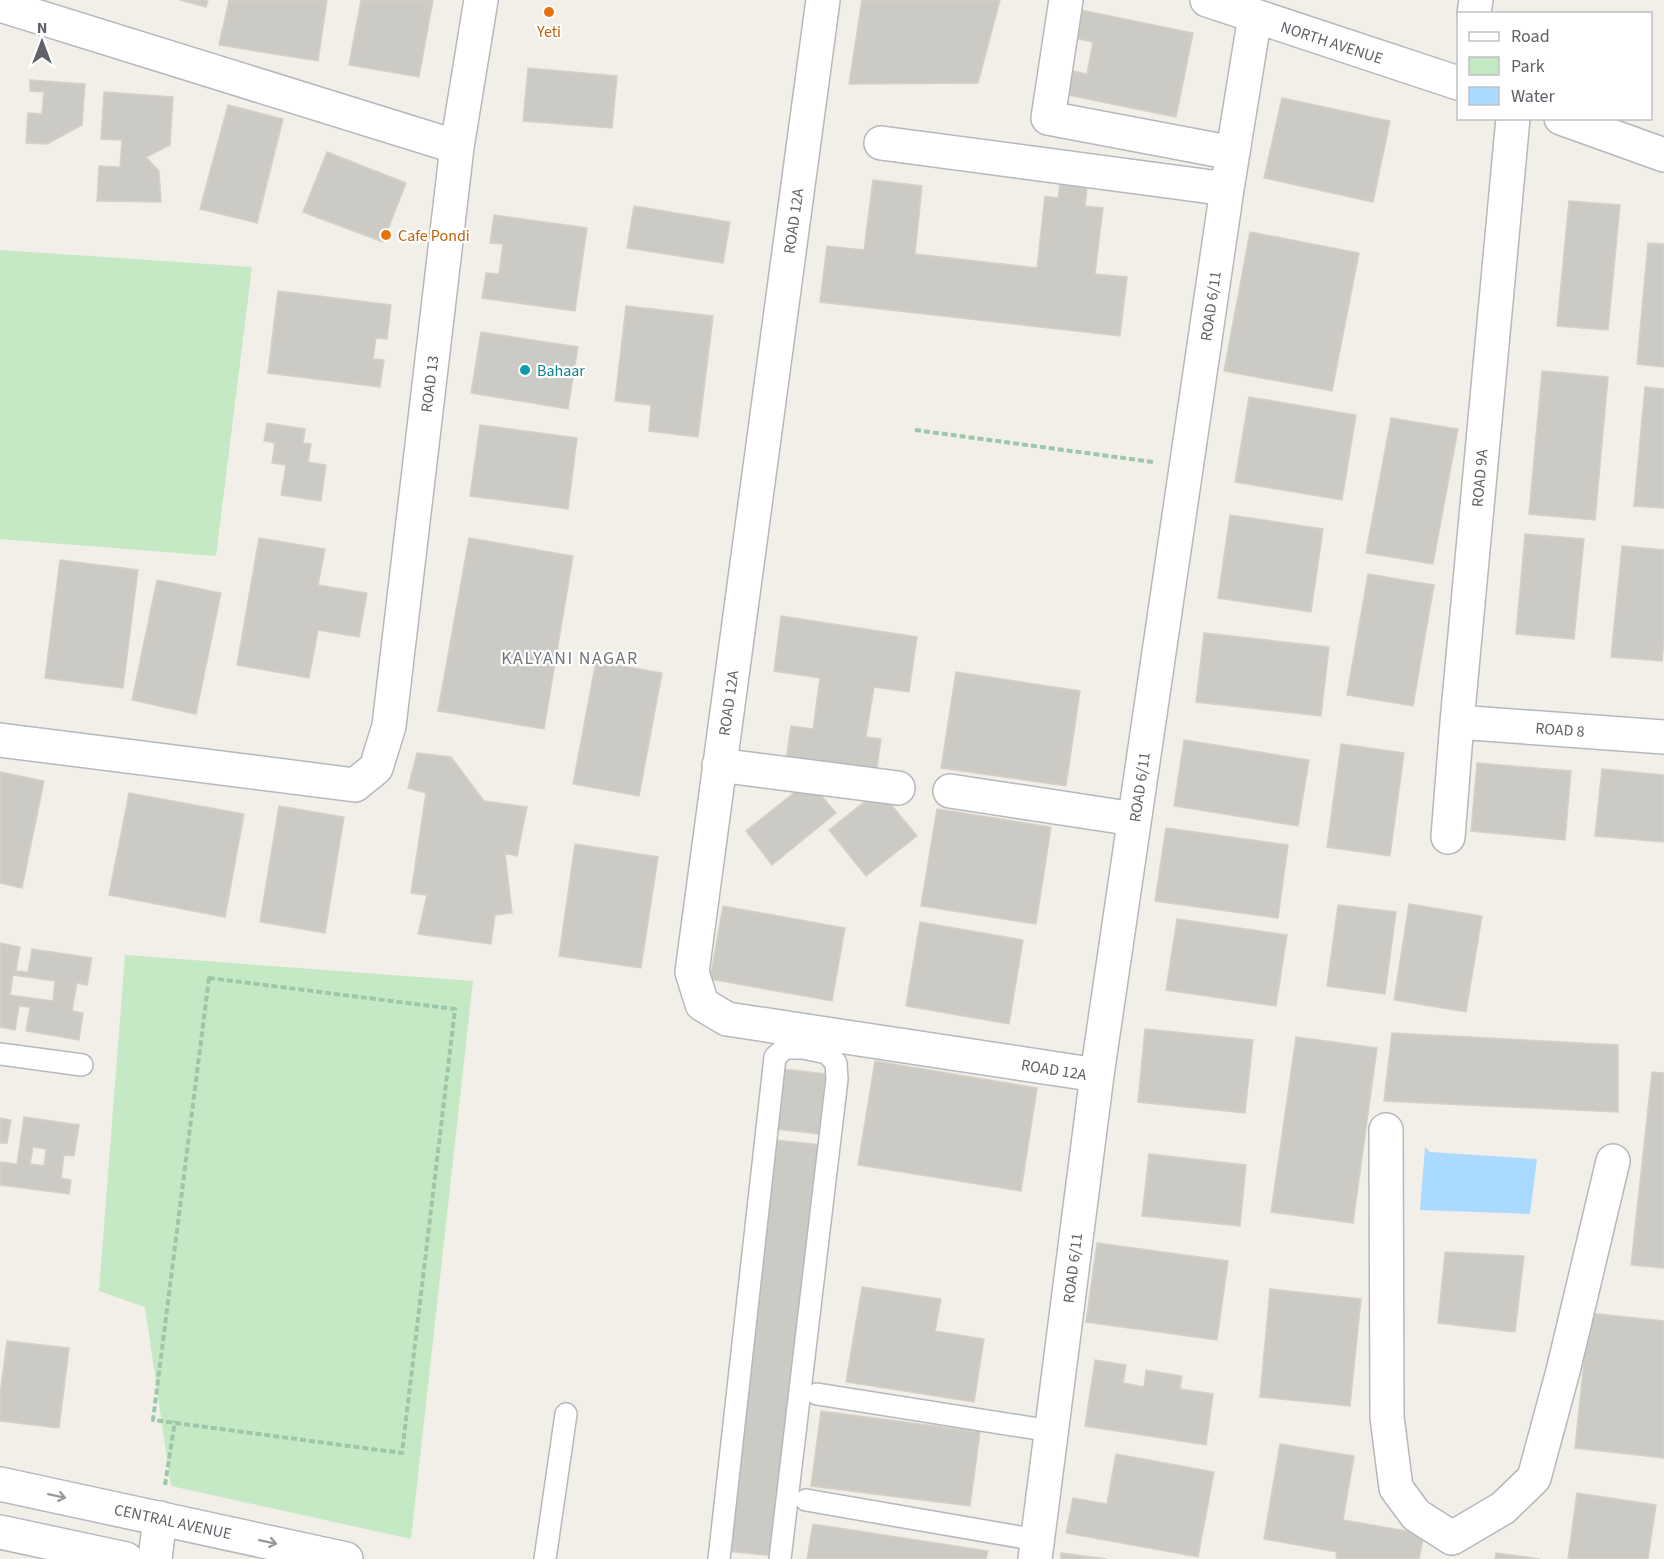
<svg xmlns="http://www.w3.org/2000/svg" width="1664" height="1559" font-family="'Source Sans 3',sans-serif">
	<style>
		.green { fill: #c5e8c5 }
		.water { fill: #aadaff }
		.building { fill: #cccac5; stroke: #d6d1c6; stroke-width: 1.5; fill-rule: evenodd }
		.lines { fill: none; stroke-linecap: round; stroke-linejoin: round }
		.service-casing { stroke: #b5b8bc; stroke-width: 24 }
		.minor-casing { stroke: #b5b8bc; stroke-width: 36 }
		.tertiary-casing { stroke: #b5b8bc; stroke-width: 36 }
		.path { stroke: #9cc7a9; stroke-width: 4; stroke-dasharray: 6 3; stroke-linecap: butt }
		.service { stroke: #fff; stroke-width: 21 }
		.minor { stroke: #fff; stroke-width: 33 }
		.tertiary { stroke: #fff; stroke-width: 33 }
		.oneway { stroke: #979a9d }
		.food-dot { fill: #e8710a; stroke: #fff; stroke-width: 2 }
		.culture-dot { fill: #0f9aa8; stroke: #fff; stroke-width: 2 }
		.labels { text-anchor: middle; stroke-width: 4.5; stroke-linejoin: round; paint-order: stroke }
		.food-label { font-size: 16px; fill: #c56008; stroke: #fff }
		.street-label { font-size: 16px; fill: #5f6368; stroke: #fff }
		.culture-label { font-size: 16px; fill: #0d838f; stroke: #fff; text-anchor: start }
		.neighbourhood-label { font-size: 18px; letter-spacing: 1.5px; fill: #70757a; stroke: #fff }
	</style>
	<rect width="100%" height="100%" fill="#f1efe8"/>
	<path class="green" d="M0,250L252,267L216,556L0,539Z
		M125,955L473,981L411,1539L171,1486L145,1307L99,1291Z"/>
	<path class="water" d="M1425,1147L1430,1152L1537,1159L1530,1214L1420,1210Z"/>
	<path class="building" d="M180,0H208L206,7Z
		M229,0H327L318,61L219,45Z
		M361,0H433L419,77L349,65Z
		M862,0H1000L978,83L849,84Z
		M1071,8L1193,33L1176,117L1063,94L1068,70L1087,74L1093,42L1065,36Z
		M528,68L617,76L612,128L523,121Z
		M30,80L85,84L82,125L47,144L26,143L28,113L42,114L44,92L30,91Z
		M104,92L173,97L170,145L146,157L159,171L161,202L97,201L99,166L120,167L122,140L101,139Z
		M1282,98L1390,121L1373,202L1264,178Z
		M228,105L283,119L257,223L200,209Z
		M327,152L406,183L383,242L303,212Z
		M873,180L922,186L915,254L1037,268L1045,196L1058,198L1060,184L1087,187L1085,206L1103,208L1095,274L1127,277L1120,336L820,302L827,246L864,250Z
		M1569,201L1620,205L1608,330L1557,326Z
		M634,206L730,222L723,263L627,248Z
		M494,215L587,228L575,311L482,298L486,273L499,274L503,244L490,243Z
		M1250,232L1359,253L1332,391L1224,371Z
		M1648,243L1664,244V367L1637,364Z
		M278,291L391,305L387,339L376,338L373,359L384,360L380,387L268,373Z
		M626,306L713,316L698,437L649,431L651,405L615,401Z
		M481,332L578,347L568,409L471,393Z
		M1542,371L1608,377L1595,520L1529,514Z
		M1645,387L1664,389V508L1634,506Z
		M1249,397L1356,415L1342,500L1235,482Z
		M1391,418L1458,429L1433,564L1366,553Z
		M267,423L305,429L303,443L311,444L308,462L326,465L321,501L281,495L286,465L272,463L275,443L264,441Z
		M480,425L577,438L568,509L470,496Z
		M1230,515L1323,529L1311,612L1218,598Z
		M1525,534L1584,539L1574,639L1516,634Z
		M259,538L325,549L318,585L367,593L359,637L318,630L309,678L237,665Z
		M469,538L573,556L544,729L438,711Z
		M1622,546L1664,550V637L1662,661L1611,657Z
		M60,560L138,570L123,688L45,678Z
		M1368,574L1434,585L1413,706L1347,695Z
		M157,580L221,593L196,714L132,700Z
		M781,616L917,637L909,692L874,687L866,737L881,739L876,774L786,760L791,726L813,729L820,678L774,671Z
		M1204,633L1329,647L1321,716L1196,702Z
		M596,661L662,673L639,796L573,784Z
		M956,672L1080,691L1066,786L941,768Z
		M1184,740L1309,760L1298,826L1174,806Z
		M1341,744L1404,753L1390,856L1327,847Z
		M417,753L451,757L484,801L527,807L517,856L505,853L512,913L495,915L491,944L418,934L427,895L411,893L426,793L408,788Z
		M1477,763L1571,771L1565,840L1471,831Z
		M1602,769L1664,775V842L1595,836Z
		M0,772L44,781L22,888L0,883Z
		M809,781L836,813L772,865L746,831Z
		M879,790L917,836L866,876L829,830Z
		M129,793L244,814L225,917L109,895Z
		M279,806L344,817L325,933L260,922Z
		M937,809L1051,827L1036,924L921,906Z
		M1166,828L1288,845L1278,918L1155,901Z
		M575,844L658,857L641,968L559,956Z
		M1409,904L1482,916L1466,1012L1394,1000Z
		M1338,905L1396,912L1385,994L1327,986Z
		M723,906L845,928L832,1001L710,979Z
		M1177,919L1287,935L1276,1006L1166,990Z
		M920,922L1023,940L1009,1024L906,1006Z
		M0,943L20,947L16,971L28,972L32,949L92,958L87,985L77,983L72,1011L83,1013L79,1040L26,1031L30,1007L19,1006L15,1030L0,1027ZM13,975L55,981L53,1001L10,995Z
		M1145,1029L1253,1040L1245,1113L1138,1102Z
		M1392,1033L1618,1045V1112L1384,1101Z
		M1296,1037L1377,1048L1353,1223L1271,1212Z
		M875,1061L1037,1088L1021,1191L858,1165Z
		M783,1069L826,1074L819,1134L776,1129Z
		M1652,1072L1664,1073V1268L1631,1265Z
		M24,1117L79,1125L74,1156L64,1155L61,1178L71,1180L69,1194L0,1185V1162L17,1164ZM33,1147L46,1149L44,1166L30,1164Z
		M0,1118L11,1120L7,1143H0Z
		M775,1140L821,1145L774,1556L728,1551Z
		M1149,1154L1246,1165L1240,1226L1142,1216Z
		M1097,1243L1228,1261L1217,1340L1086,1322Z
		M1445,1252L1524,1256L1515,1332L1438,1323Z
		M862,1287L941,1299L935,1331L984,1339L974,1402L846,1382Z
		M1270,1289L1361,1299L1350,1406L1260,1397Z
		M1589,1313L1664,1321V1458L1575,1448Z
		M7,1341L69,1348L59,1428L0,1421V1395Z
		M1095,1360L1126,1365L1123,1383L1144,1387L1146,1370L1182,1376L1180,1389L1213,1394L1206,1445L1085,1426Z
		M821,1411L980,1432L970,1506L811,1486Z
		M1280,1444L1354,1456L1343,1520L1424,1534L1419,1559H1336L1337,1552L1264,1539Z
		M1116,1454L1214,1472L1198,1557L1066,1533L1073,1498L1107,1504Z
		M1577,1493L1656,1505L1648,1559H1568Z
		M813,1524L988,1551L986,1559H807Z
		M1061,1553L1107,1559H1061Z
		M1496,1553L1540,1559H1495Z"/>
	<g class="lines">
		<g class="service-casing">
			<path id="service" d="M0,1054L82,1065
				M817,1394L1051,1431
				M806,1500L1037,1540
				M545,1559L566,1414
				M719,1559L775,1057L785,1048H803L827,1053L836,1063L837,1079L780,1559"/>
		</g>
		<g class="minor-casing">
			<path id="minor" d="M823,0L692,972L702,1004L727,1019L1097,1075
				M1066,0L1048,118L1233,153
				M1207,0L1458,83
				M0,5L457,147
				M1474,14L1476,0
				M1561,118L1664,155
				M881,143L1227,189
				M1457,722L1664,737
				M0,740L355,785L376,768L389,726L457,147L481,0
				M719,765L898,788
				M950,791L1134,819
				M1448,837L1457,722L1513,118
				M1386,1130L1387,1417L1396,1488L1416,1515L1452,1538
				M1452,1538L1503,1508L1534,1478L1563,1371L1613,1161
				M155,1559L160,1518
				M1035,1559L1097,1075L1227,189L1255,16"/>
		</g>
		<g class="tertiary-casing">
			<path id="tertiary" d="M0,1484L346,1559
				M0,1532L126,1559"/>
		</g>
		<path class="path" d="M915,430L1153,462
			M209,978L455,1009L402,1453L153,1420Z
			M165,1485L175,1421"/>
		<use href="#service" class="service"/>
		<use href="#minor" class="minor"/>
		<use href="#tertiary" class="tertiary"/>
	</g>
	<defs><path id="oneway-shaft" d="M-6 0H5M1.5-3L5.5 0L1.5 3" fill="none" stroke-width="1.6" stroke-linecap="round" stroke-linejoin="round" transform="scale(1.5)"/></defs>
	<g class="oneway">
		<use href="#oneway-shaft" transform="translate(57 1496) rotate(12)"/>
		<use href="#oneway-shaft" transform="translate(268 1542) rotate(12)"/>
	</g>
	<g class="food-dot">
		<circle cx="549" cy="12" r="6"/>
		<circle cx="386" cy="235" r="6"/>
	</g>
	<circle class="culture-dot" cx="525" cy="370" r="6"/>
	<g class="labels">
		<g class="food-label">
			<text x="549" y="37">Yeti</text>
			<text x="398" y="241" text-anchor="start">Cafe Pondi</text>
		</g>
		<g class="street-label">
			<text transform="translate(1332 42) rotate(18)" y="6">NORTH AVENUE</text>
			<text transform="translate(793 221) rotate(-82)" y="6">ROAD 12A</text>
			<text transform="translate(1210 306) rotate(-82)" y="6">ROAD 6/11</text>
			<text transform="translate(429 384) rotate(-83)" y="6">ROAD 13</text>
			<text transform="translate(1479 478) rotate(-85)" y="6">ROAD 9A</text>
			<text transform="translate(728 703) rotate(-82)" y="6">ROAD 12A</text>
			<text transform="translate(1560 729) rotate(4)" y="6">ROAD 8</text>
			<text transform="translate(1139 787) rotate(-82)" y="6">ROAD 6/11</text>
			<text transform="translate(1054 1069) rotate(9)" y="6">ROAD 12A</text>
			<text transform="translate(1072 1268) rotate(-83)" y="6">ROAD 6/11</text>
			<text transform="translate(173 1521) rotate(12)" y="6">CENTRAL AVENUE</text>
		</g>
		<g class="culture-label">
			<text x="537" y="376">Bahaar</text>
		</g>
		<g class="neighbourhood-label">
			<text x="570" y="664">KALYANI NAGAR</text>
		</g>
	</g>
	<rect x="1457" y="12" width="195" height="108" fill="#ffffff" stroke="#bfc1c3" stroke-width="1.5"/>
	<rect x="1469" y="32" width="30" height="9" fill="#ffffff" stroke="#bfc1c3" stroke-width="1.5"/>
	<text x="1511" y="42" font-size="18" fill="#5f6368">Road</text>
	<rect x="1469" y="57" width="30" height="18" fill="#c5e8c5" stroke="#bfc1c3" stroke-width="1.5"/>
	<text x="1511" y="72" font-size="18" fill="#5f6368">Park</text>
	<rect x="1469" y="87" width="30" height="18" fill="#aadaff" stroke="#bfc1c3" stroke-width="1.5"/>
	<text x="1511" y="102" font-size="18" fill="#5f6368">Water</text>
	<g transform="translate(42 42)" stroke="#ffffff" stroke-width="4.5" paint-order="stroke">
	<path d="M0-4.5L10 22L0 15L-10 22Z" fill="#5f6368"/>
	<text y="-9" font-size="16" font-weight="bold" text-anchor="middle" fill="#5f6368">N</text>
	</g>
</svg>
